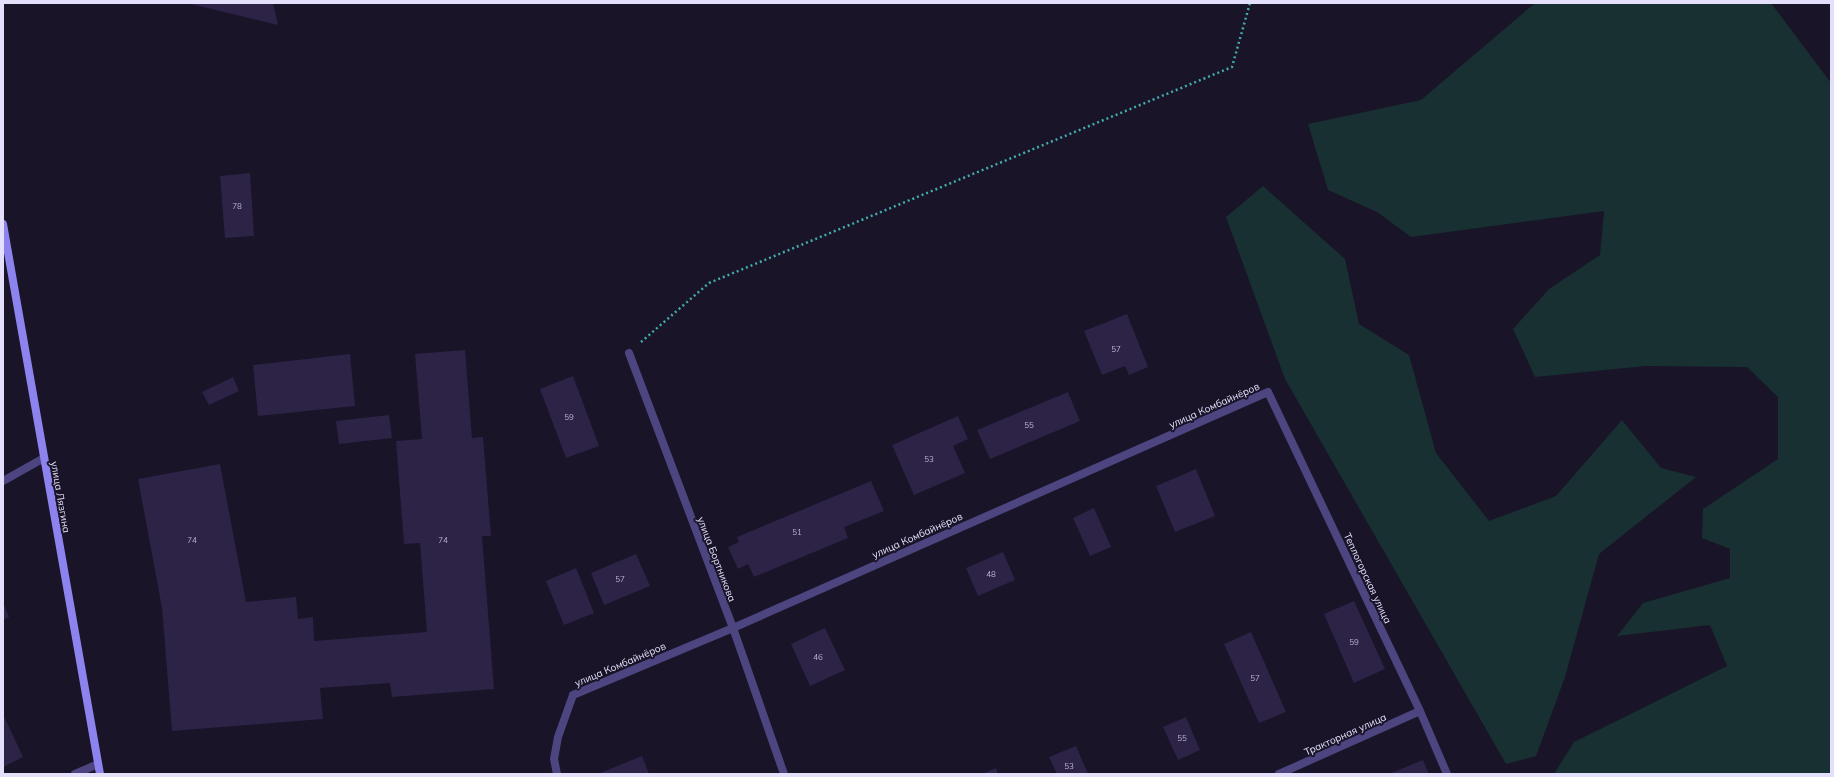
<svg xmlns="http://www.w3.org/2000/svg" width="1834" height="777" font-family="Mulish,sans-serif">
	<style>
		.green { fill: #183031 }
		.building { fill: #2c2346 }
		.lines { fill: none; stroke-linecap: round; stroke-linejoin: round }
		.path { stroke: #41acac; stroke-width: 2.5; stroke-dasharray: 2 3; stroke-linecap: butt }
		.lane { stroke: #4c4580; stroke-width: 8 }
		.street { stroke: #4c4580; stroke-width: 8 }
		.secondary { stroke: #8d83ee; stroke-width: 8 }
		.labels { text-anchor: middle; stroke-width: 4; stroke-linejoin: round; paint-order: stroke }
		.number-label { font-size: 8px; fill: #b6b0ce }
		.street-label { font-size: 10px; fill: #e4dffb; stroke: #191428 }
	</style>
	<rect width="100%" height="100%" fill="#191428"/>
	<path class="green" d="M1535,3H1771L1831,83V774H1554L1574,742L1727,666L1710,625L1617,636L1643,603L1730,578V549L1702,538L1703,509L1778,459V397L1747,367L1645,366L1535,377L1513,329L1549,289L1600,255L1604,211L1411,237L1377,212L1328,190L1308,124L1421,100Z
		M1263,186L1345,259L1359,324L1409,355L1436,453L1489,521L1556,496L1622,420L1661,468L1696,477L1599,554L1565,677L1536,756L1506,764L1285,379L1226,217Z"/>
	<path class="building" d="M273,3L278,25L191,4V3Z
		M250,173L254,236L225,238L220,176Z
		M1127,314L1148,367L1129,375L1125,366L1102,375L1084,331Z
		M465,350L472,438L483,437L491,536H482L494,689L392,697L390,683L320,688L323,719L172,731L162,608L138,479L220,464L246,602L296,597L298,619L313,617L314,641L427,632L420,543L404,544L396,441L422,439L415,354Z
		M350,354L355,406L258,416L253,365Z
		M573,376L599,446L566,458L540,389Z
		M233,377L239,391L209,405L202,392Z
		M1068,392L1080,421L990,459L977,430Z
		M389,415L392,438L339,444L336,421Z
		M958,416L968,439L953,446L965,473L914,495L892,445Z
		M1196,469L1215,516L1175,532L1156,486Z
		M871,481L884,511L844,527L848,538L754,577L748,564L738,569L728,547L739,542L737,537Z
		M1094,508L1111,547L1090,556L1073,518Z
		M1003,552L1015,580L978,596L966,568Z
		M636,554L650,586L604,605L591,573Z
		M576,568L594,613L564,625L546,581Z
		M1354,601L1385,669L1354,683L1324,614Z
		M3,602L9,617L3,620Z
		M825,628L845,670L810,686L791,644Z
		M1251,632L1286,712L1259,723L1224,644Z
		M3,714L23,757L3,767Z
		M1186,717L1200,750L1178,760L1163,727Z
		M1076,746L1088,774H1057L1049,757Z
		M642,756L649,774H601L600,773Z
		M1423,760L1429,774H1389Z
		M996,768L998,774H982Z"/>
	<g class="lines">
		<path class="path" d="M641,342L709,283L1232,67L1250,3"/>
		<path class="lane" d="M557,774L554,759L558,737L573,695"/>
		<path class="street" d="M629,353L733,628L784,774
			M3,481L44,458
			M573,695L733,628L1268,392L1420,711L1447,774
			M75,774L98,764
			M1279,774L1420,711"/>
		<path class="secondary" d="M3,224L100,774"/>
	</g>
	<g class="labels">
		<g class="number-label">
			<text x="237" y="209">78</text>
			<text x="1116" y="352">57</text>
			<text x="569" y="420">59</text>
			<text x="1029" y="428">55</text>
			<text x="929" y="462">53</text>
			<text x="797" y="535">51</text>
			<text x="192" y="543">74</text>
			<text x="443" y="543">74</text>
			<text x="991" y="577">48</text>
			<text x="620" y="582">57</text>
			<text x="1354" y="645">59</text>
			<text x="818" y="660">46</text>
			<text x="1255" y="681">57</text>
			<text x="1182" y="741">55</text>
			<text x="1069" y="769">53</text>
		</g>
		<g class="street-label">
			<text transform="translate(1214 405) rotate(-24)" y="4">улица Комбайнёров</text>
			<text transform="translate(61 497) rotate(80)" y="4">улица Лязгина</text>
			<text transform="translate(917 535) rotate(-24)" y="4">улица Комбайнёров</text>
			<text transform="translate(717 559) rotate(69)" y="4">улица Бортникова</text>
			<text transform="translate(1368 578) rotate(65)" y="4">Теплогорская улица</text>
			<text transform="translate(620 664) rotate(-23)" y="4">улица Комбайнёров</text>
			<text transform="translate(1345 734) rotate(-24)" y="4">Тракторная улица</text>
		</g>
	</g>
	<rect width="1834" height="777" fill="none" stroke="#e4dffb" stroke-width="8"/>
</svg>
